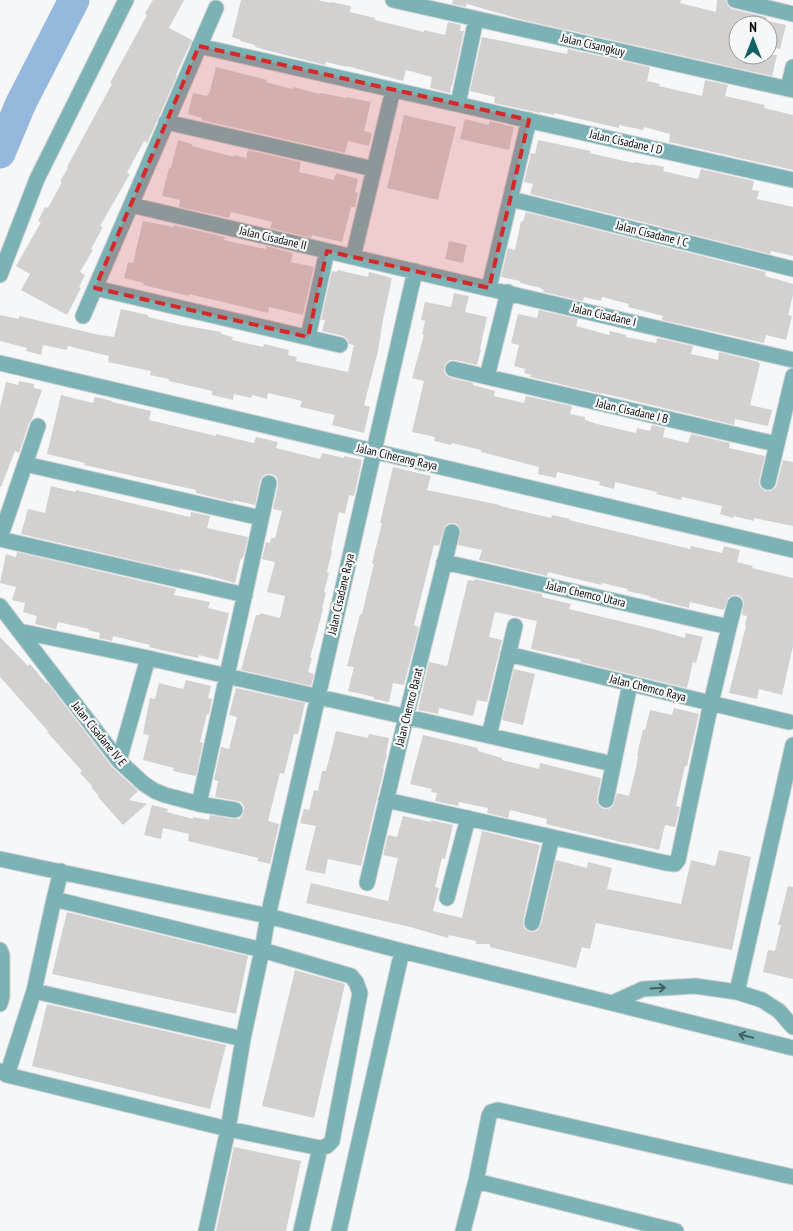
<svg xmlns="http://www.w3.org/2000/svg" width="793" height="1231" font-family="'PT Sans Narrow',sans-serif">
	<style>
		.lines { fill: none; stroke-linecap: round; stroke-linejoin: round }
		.river { stroke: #94b8de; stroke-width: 31 }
		.building { fill: #d2d1d0 }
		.minor-casing { stroke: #d1d1d2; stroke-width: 17 }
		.minor { stroke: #7bb2b5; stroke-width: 15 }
		.oneway { stroke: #445f60 }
		.marked { fill: #d62828; fill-opacity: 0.2; stroke: #d62828; stroke-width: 4; stroke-dasharray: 10 6; stroke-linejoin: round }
		.labels { text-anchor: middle; stroke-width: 4.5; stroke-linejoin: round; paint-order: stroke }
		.street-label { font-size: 12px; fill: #0c0c0c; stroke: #f6f7f8 }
	</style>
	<rect width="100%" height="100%" fill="#f6f7f8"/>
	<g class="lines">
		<path class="river" d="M0,153L21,103L74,0"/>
	</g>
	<path class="building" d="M153,0H184L169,28L192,40L176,75L177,76L148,141L147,143L144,141L127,173L130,174L100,226L103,227L91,249L93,250L80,272L85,275L79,287L81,288L67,315L21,290L30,274L16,266L41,222L38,221L45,207L48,208L62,182L60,181L68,168L67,167L112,84L110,83L147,15L145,13Z
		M241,0H318L331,3V2L351,6L350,12L375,18V20L424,32V30L445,35L448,22L461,25L460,31H464L452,86H451L450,93L430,88L432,77L406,70L403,81L347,66V67L326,62L325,65L281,54L255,47V45L240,41L241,40L232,37Z
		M453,0H681L680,3L716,12L717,0H726L728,6L732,9L766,17L765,25H738V42L735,55H777L772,76L523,20L467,4V1L466,7L452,4Z
		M768,21L786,25L780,49L768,46Z
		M482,37L567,54L568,49L650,67L647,81L660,84L659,86L702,96L705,80L728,85L725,96L765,105L764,108L793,115V170L669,142L670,134L644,127L643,130L619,125V128L554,113V115L540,112V113L494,103L495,97L470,91Z
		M216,67L267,80L266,82L292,89L293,87L319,94L320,93L347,98V97L371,102L364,131L372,133L369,146L348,141L345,153L201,120L202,118L188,114L193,93L207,96L208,94H209Z
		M404,115L456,127L438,200L387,188Z
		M465,119L489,125V121L514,127L509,150L460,139Z
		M178,140L192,144V146L234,157V155L246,158L248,150L301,162L299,172L334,180L336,173L358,179L355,192L358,193L355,207H351L342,242L312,235L311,238L270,228L272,222L231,212L229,218L179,207L180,200L162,196L169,168H171Z
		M538,140L591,151L590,153L624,161L634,163V162L650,165L651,164L664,167L663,171L698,179L701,169L754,181L752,190L759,191L757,199L793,207V256L771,251L770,254L530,194L533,184L524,182L531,153L535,154Z
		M526,212L766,272L765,276L793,284V295L788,315L792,316L786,340L766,335L764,343L662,320L663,316L628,307L629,304L602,297L601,301L584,297L583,301H582L543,292L544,290L541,289V288L520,283V281L501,277L508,248L515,250L521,221H523Z
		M143,221L174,227V225L225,237L224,240L256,247L266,249V246L293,253L291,262L314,267L303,315L269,307L268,313L189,294V296L168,291L143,285L144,283L124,278L128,262L133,263Z
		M449,241L467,245L463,263L445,259Z
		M338,270L368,277L369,272L392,278L383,320L378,351L364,405L370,407L364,433L332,425L335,415L300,407L302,401L268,393L267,399L252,395L251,398L234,394L233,400L212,395V391L169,381V379L150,375L151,371L108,362L109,356L68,346L67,350L43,345L41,355L26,351L27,348L0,341V315L19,319V316L95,334L114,337L121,309L148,315V317L182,325L221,332V334L233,337L232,340L263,347L264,344L289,350L288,355L297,357L296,361L348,372L354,345L349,344L347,339L343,336L322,331L325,320H321L332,271L337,272Z
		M454,293L469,296L465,312L487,317L480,349L481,350L477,365L455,360H450L446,363L444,367V372L447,376L451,378L473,383V385L495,391L494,396L524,403L526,396L572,406L570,414L585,417V420L597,424L636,433L637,428L650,431L652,425L665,428L663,437L688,443L691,434L730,443L729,448L765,456L759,480V484L761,488L765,491H770L775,488L777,484L783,460L793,462V526L754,518V521L733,516V518L720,514L722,506L682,497L681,500L656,494L657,492L615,482L614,489L599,485L600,482L557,472L556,478L538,474L539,467L481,452V450L452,443L451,445L434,441L435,437L412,432L424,381L412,378L424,335L422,334L425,321L421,320L425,302L451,307Z
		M539,310L578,319L576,326L609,335L610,331L626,335V337L656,343L657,338L693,346L691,354L718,360L719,352L759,362V363L760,364L750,405L772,410L768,426L735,419L734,425L602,393V394L530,377L531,375L524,373L525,369L514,366L519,345L511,343L518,314L537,318Z
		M19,381L34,384V388L42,390L32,419L29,423L19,453L15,451L1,487L0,486V408L6,382L18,385Z
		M61,395L93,403L95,397L112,401V402L151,411L149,420L216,436V434L254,443L256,437L278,442L276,448L320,459L322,453L344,458V456L362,460L354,496L349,495L345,514L339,512L331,551H332L327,572L329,573L324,592L326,593L322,608L323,609L310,658H312L308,672L314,674L311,686L241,670L256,615H260V613L280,618L285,596L267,592L275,562L262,559L266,542L270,543L271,538H275L282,511L273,509L278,485V481L276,476L271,474H266L262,477L260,481L255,505L233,500V502L196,493V490L84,465L85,463L47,454Z
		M393,467L431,476L427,490L500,505V506L551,518L552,515L570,519L569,520L690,549L691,546L722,553L724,546L740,550L737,562L753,566L752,568L793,578V646L782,695L759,689L757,699L729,693L746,626H745L747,616L742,615L744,602L742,598L738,595H733L728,598L724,610L690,602L689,608L657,600V599L649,597L650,596L627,591L628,589L602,583L601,585L548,572L547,576L479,560L482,550L458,545L461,530L458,525L454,523H449L445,526L439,546L434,545L414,625L419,627L404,685L393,683L389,702L374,699V697L348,691L354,667L347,666L360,614H362L370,580L374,564L372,563L382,523H380Z
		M51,486L75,492L76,490L190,517L191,512L210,516L207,528L248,537L244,555L242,559L241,558L235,583L207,575L180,569V571L21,534L28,509L45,513Z
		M17,552L176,589L174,595L210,602L208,608L229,613L218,660L199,655L198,658L170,652L149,647L150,645L113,636L112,641L99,638L100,633L88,630L89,629L58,622L56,629L35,624L37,616L23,612L25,603L12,600L16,587L0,583L6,554L16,557Z
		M475,579L542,594V597L571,604L569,609L653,629L685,638L686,633L703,637L696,663L693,662L687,688L580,662L581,660L531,649L537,621L495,612L489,637L502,640L487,702L477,700L473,716L439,708L438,714L418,710L429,662L447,666L468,580L474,581Z
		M0,637L28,666L30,664L46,683L47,682L112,767L138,791L129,800L147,804L123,825L98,797L99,796L91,787L92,786L80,773L82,771L47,732L48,731L0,677Z
		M514,669L535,674L523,725L502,720Z
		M186,680L211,686L208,698L212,699L209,714H207L200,742L203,743L196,776L173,771L174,768L143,760L149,735L143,734L150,698L155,699L159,683L183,689Z
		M236,688L305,703L298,734H294L284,774L280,773L268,821L279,824L270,864L257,861L258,858L188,841L189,834L163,828L161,839L144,835L152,805L168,809L167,812L193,819V817L209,820L210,815L234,819H239L242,816L244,811V807L241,802L237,801L215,797L218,781L214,780L221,747L229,749L237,717L229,715Z
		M674,708L699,714L687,766H685L676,806L680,807L675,827L665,825L659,850L629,843V844L546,824L547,819L510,810L508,818L487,813L488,808L459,802L458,806L435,801L437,793L431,792L432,789L410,784L423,735L478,748V751L502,758V760L539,769L540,763L601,778L597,798V802L600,807L604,809H608L613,806L617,793L629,796L636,768L638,756L637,755L643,729L645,730L650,710L672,715Z
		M336,731L368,738L369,734L389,738L386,754L387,755L383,769H384L361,866L328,859L325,874L305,870L316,826L300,823L304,809L309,810L314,790L318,791L322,771H326Z
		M403,816L431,822V820L453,825L445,859L442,858L435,887L439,888L433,911L462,918L482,831L540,845L523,921V925L525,929L530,932H534L538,930L541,925L556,860L587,868L588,862L612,868L607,889L681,904L691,860L715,866L719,850L751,857L732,950L596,923L590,949L582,947L576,968L490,947V944H476V941L449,935L448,938L410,927L306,903L311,883L388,901L398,858L383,855L388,835L397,837Z
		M788,886L793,887V979L763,972L768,950L775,951L781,925H778Z
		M67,912L248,956L236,1014L52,974Z
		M295,970L345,984L314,1118L262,1106Z
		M47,1004L226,1045L210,1109L32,1066Z
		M234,1147L301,1161L286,1231H216Z"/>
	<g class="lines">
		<g class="minor-casing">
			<path id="minor" d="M393,0L793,90
				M735,0L793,14
				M199,46L793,180
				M788,89L793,67
				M458,104L476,19
				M166,122L374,169
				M511,199L793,269
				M131,205L793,360
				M353,257L393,90
				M0,275L37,179L126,0
				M95,288L340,345
				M489,288L529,120
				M83,316L216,8
				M308,337L327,251
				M0,363L793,550
				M453,369L776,444
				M487,377L508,292
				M25,464L261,518
				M768,482L793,376
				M0,538L38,426
				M0,539L245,595
				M444,562L729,627
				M0,606L119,761L144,784L155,791L165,795L199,804L235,810
				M19,631L148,658L613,764
				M508,654L789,722
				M489,736L515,626
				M119,761L148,658
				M386,800L552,837L666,863L675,864L678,860L711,703L729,627L735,604
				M606,800L630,684
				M199,804L269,483
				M0,859L268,916L402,951L793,1048
				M367,883L406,717L452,532
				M447,898L468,818
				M532,923L552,837
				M0,950L2,955V997L0,1004
				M34,991L243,1039
				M737,992L793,745
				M612,1003L643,989L695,986L737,992L762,1000L779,1011L793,1027
				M0,1071L7,1075L228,1129L320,1148L327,1146L332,1141L360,993L356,982L351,976L262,950L54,899L61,871
				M7,1075L34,991L54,899
				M476,1181L676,1231
				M206,1231L228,1129L243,1039L262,950L268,916L415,271
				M301,1231L320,1148
				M339,1231L402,951
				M463,1231L476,1181L489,1116L491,1112L498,1110L793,1177"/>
		</g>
		<use href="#minor" class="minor"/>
	</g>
	<defs><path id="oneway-shaft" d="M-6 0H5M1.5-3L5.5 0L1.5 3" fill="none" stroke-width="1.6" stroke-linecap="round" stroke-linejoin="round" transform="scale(1.25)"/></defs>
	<g class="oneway">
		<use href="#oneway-shaft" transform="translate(658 988) rotate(-3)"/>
		<use href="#oneway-shaft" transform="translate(746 1036) rotate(-166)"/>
	</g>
	<path class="marked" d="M199,46L529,120L489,288L327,251L308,337L95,288Z"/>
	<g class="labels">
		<g class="street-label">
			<text transform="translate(593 45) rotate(13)" y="4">Jalan Cisangkuy</text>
			<text transform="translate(626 142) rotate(13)" y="4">Jalan Cisadane I D</text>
			<text transform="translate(652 234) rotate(14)" y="4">Jalan Cisadane I C</text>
			<text transform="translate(273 238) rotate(13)" y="4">Jalan Cisadane II</text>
			<text transform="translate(604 315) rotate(13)" y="4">Jalan Cisadane I</text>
			<text transform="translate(632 411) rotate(13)" y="4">Jalan Cisadane I B</text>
			<text transform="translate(397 457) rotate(13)" y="4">Jalan Ciherang Raya</text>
			<text transform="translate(341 594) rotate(-77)" y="4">Jalan Cisadane Raya</text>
			<text transform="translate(586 594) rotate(13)" y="4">Jalan Chemco Utara</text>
			<text transform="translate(648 688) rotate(14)" y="4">Jalan Chemco Raya</text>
			<text transform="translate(409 707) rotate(-76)" y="4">Jalan Chemco Barat</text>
			<text transform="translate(99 734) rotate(51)" y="4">Jalan Cisadane IV E</text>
		</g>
	</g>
	<g transform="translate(753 40)"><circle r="24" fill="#f6f7f8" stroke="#98999a"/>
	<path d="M0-4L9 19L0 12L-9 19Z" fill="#106264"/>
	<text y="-8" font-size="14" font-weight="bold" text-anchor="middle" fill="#0c0c0c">N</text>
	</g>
</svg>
